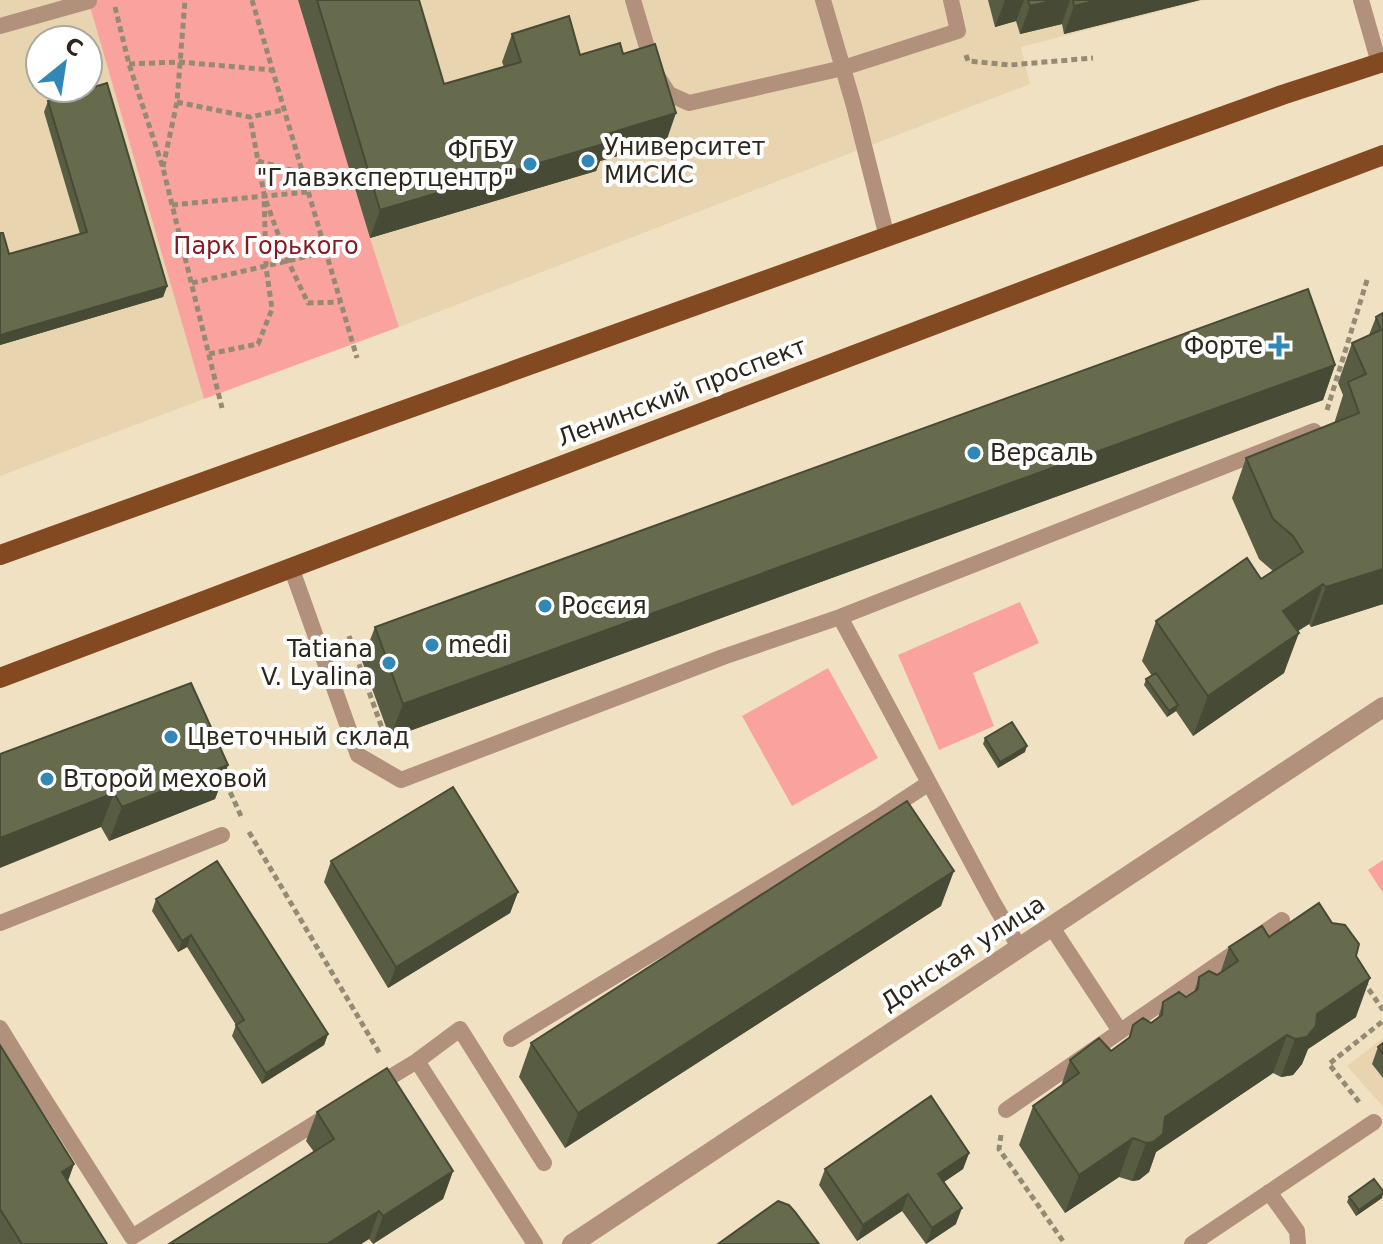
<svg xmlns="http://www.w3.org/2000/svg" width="1383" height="1244" font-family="'DejaVu Sans',sans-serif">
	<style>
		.built { fill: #e8d5b0; fill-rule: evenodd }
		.green { fill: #faa39e }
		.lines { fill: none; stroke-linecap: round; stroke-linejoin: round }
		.path { stroke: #958a74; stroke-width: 5; stroke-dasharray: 6 4; stroke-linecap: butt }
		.lane { stroke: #b1907c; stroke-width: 16 }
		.street { stroke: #b1907c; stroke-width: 20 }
		.primary { stroke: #834a22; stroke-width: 20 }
		.wall { fill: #585c42 }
		.shaded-wall { fill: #474b36 }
		.building { fill: #666b4d; stroke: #474b36; stroke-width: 2 }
		.poi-dot { fill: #3187b6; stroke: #fff; stroke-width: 3 }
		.labels { text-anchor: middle; stroke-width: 8; stroke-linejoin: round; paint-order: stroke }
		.poi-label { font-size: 24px; fill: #2d271b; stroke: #fff; text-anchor: start }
		.park-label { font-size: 24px; fill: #851b22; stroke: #fff }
		.street-label { font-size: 24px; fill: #2d271b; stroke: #fff }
	</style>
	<rect width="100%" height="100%" fill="#f1e1c3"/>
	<path class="built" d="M0,0H88L204,399L0,476ZM40,40H88V88H40Z
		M298,0H1205L1021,47L1030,84L399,327L370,238Z
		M1383,1038V1107L1347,1066Z"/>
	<path class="green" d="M88,0H298L370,238L399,327L204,399Z
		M1020,602L1039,643L973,673L994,726L939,750L898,655Z
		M828,668L878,758L792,806L742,716Z
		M1383,860V893L1368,870Z"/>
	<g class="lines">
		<path class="path" d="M252,0L357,358
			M115,7L129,64L163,168L222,408
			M966,55L968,61L1010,65L1093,58
			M129,64L180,62L272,70
			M177,102L250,117L283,110
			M258,161L302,173
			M163,167L177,102L185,0
			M266,201L288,261L308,303L340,302
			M172,205L307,192
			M192,283L326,252
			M209,354L258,344L272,309L266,267L264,194L250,117
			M1327,410L1368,277
			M349,636L387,742
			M222,774L241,816
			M249,832L380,1054
			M1363,981L1383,1010
			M1359,1102L1329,1064L1383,1021
			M1001,1135L999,1149L1065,1244"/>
		<path class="lane" d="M633,0L654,71L669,94L689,103L843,68L958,31L951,0
			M823,0L854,106L887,237
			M1361,0L1379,63
			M0,26L89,1
			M291,567L358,755L401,780L723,657L840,617L1314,431
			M840,617L993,902L1019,947
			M0,923L222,835
			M1051,926L1120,1031
			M0,1028L32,1080L0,1099
			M511,1039L882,814L929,783
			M32,1080L132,1237L330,1114
			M374,1087L417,1061
			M1006,1110L1282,920
			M1269,1192L1297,1231L1298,1244
			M535,1244L417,1061L460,1029L544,1163
			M1192,1244L1374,1122"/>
		<path class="street" d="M572,1244L1383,707"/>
		<path class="primary" d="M0,555L1282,95L1383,62
			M0,678L1383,155"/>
	</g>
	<path class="wall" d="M298,0H419L444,84L504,67L502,62L512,34L580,55L623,54L666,142L600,161L596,171L370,238Z
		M988,0H1200L1064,34L1062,24L1020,34L1016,21L995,27Z
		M48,101L167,286L163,297L0,345L9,254L80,234L44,112Z
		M1383,313V604L1311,627L1309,624L1297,631L1284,673L1193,736L1176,711L1167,717L1144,685L1146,679L1152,676L1142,661L1156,621L1261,579L1273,571L1259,559L1232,498L1246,458L1334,424L1343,395L1338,383L1352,343L1369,335L1376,317Z
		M1335,365L1323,400L390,738L362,661L375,627Z
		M985,738L1025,752L998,768L983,744Z
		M0,754L228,765L215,799L109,841L101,827Z
		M331,861L518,892L510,913L388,988L324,882Z
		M156,899L328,1034L324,1045L262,1084L232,1036L236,1025L187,947L178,952L152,911Z
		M941,906L565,1148L519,1077L531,1043Z
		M1269,937L1356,956V1017L1308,1049L1302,1064L1293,1075L1281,1077L1273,1073L1156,1152L1149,1172L1139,1180L1132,1181L1119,1177L1065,1213L1019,1145L1033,1106L1061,1086L1070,1060L1111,1051L1128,1039L1133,1025L1151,1023L1158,1018L1163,1002L1186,997L1194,992L1199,977L1217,975L1220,974L1229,947Z
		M1383,1043V1078L1372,1064L1378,1047Z
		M0,1045L74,1164L68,1181L107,1244H0Z
		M317,1112L453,1171L443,1199L373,1244L369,1239L361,1244H169L314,1152L306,1141Z
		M969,1153L963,1169L944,1182L956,1224L926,1244L902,1211L857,1241L819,1185L825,1169Z
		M1383,1191L1382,1198L1356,1216L1347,1202L1349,1197Z"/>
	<path class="shaded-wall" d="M1005,0H1024L1016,21L995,27Z
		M1055,0H1070L1062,24L1020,34L1030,6Z
		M1098,0H1200L1064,34L1074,6Z
		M676,113L666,142L600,161L596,171L370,238L380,210L604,135Z
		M167,286L163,297L0,345V335Z
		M1335,365L1323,400L390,738L403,704Z
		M1383,569V604L1311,627L1326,587Z
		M1323,584L1309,624L1269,650L1283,611Z
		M1299,633L1284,673L1193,736L1208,696Z
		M1178,705L1176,711L1167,717L1169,711Z
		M1027,746L1025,752L998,768L1000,762Z
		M228,765L215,799L109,841L122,807Z
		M114,793L101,827L0,868V838Z
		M954,871L941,906L565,1148L578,1113Z
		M518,892L510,913L388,988L396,967Z
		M191,935L187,947L178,952L182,941Z
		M1370,978L1356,1017L1308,1049L1302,1064L1293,1075L1281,1077L1295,1039L1317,1014Z
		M328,1034L324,1045L262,1084L266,1073Z
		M1287,1035L1273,1073L1156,1152L1149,1172L1139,1180L1132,1181L1146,1143L1165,1117Z
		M1133,1138L1119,1177L1065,1213L1079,1175Z
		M969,1153L963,1169L932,1190L938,1174Z
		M74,1164L61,1199L62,1172Z
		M453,1171L443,1199L373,1244L383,1216Z
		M1383,1193L1382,1198L1356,1216L1359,1210Z
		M908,1194L902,1211L857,1241L863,1225Z
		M962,1208L956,1224L926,1244L932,1228Z
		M379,1211L369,1239L361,1244H327Z"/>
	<path class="building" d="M317,0H419L444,84L521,62L512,34L569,16L580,55L620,43L623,54L655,44L676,113L604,135L607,143L380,210Z
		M1028,0H1055L1030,6Z
		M1073,0H1098L1074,6Z
		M107,83L167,286L0,335V233H3L9,254L87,232L48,101Z
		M1308,289L1335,365L403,704L375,627Z
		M1383,313V569L1326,587L1323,584L1283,611L1299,633L1208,696L1156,621L1247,558L1261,579L1303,552L1293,536L1273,519L1246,458L1359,413L1348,382L1366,374L1352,343L1381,330L1376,317Z
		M1156,673L1178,705L1169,711L1146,679Z
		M191,683L228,765L122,807L114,793L0,838V754Z
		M1012,722L1027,746L1000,762L985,738Z
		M453,787L518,892L396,967L331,861Z
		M907,801L954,871L578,1113L531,1043Z
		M217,861L328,1034L266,1073L236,1025L244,1020L191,935L182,941L156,899Z
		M1319,903L1332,923L1345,925L1359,944L1356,956L1370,978L1317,1014L1316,1026L1307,1037L1295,1039L1287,1035L1165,1117L1163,1134L1153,1142L1146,1143L1133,1138L1079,1175L1033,1106L1079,1073L1070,1060L1099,1038L1111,1051L1130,1037L1133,1025L1143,1018L1151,1023L1162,1015L1163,1002L1179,992L1186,997L1198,989L1199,977L1209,971L1217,975L1238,961L1229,947L1262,926L1269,937Z
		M1383,1043V1054L1378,1047Z
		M0,1045L74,1164L62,1172L107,1244H22L0,1209Z
		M387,1068L453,1171L383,1216L379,1211L327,1244H169L334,1139L317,1112Z
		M931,1096L969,1153L938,1174L962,1208L932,1228L908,1194L863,1225L825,1169Z
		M1374,1179L1383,1191V1193L1359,1210L1349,1197Z
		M778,1201L789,1205L795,1212L819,1244H718Z"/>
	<g class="poi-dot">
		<circle cx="588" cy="161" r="8"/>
		<circle cx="530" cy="164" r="8"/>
		<path d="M1275 334h8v8h8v8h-8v8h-8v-8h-8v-8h8z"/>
		<circle cx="974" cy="453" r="8"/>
		<circle cx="545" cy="606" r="8"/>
		<circle cx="432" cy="645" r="8"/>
		<circle cx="389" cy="663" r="8"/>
		<circle cx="171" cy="737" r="8"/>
		<circle cx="47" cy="779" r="8"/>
	</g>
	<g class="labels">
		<g class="poi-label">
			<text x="604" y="155">Университет<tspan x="604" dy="28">МИСИС</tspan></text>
			<text x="514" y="158" text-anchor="end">ФГБУ<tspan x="514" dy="28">"Главэкспертцентр"</tspan></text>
			<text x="1263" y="354" text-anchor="end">Форте</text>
			<text x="990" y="461">Версаль</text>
			<text x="561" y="614">Россия</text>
			<text x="448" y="653">medi</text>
			<text x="373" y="657" text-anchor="end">Tatiana<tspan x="373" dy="28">V. Lyalina</tspan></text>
			<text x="187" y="745">Цветочный склад</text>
			<text x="63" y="787">Второй меховой</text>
		</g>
		<g class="park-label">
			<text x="266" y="254">Парк Горького</text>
		</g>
		<g class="street-label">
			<text transform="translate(682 392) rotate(-21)" y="8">Ленинский проспект</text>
			<text transform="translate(963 953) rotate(-33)" y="8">Донская улица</text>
		</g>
	</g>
	<g transform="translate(64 64) rotate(30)"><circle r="38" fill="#ffffff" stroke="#aba9a4" stroke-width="2"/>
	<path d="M0-6L14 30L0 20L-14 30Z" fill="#3187b6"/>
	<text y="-12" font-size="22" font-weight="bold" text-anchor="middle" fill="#2d271b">С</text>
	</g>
</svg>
